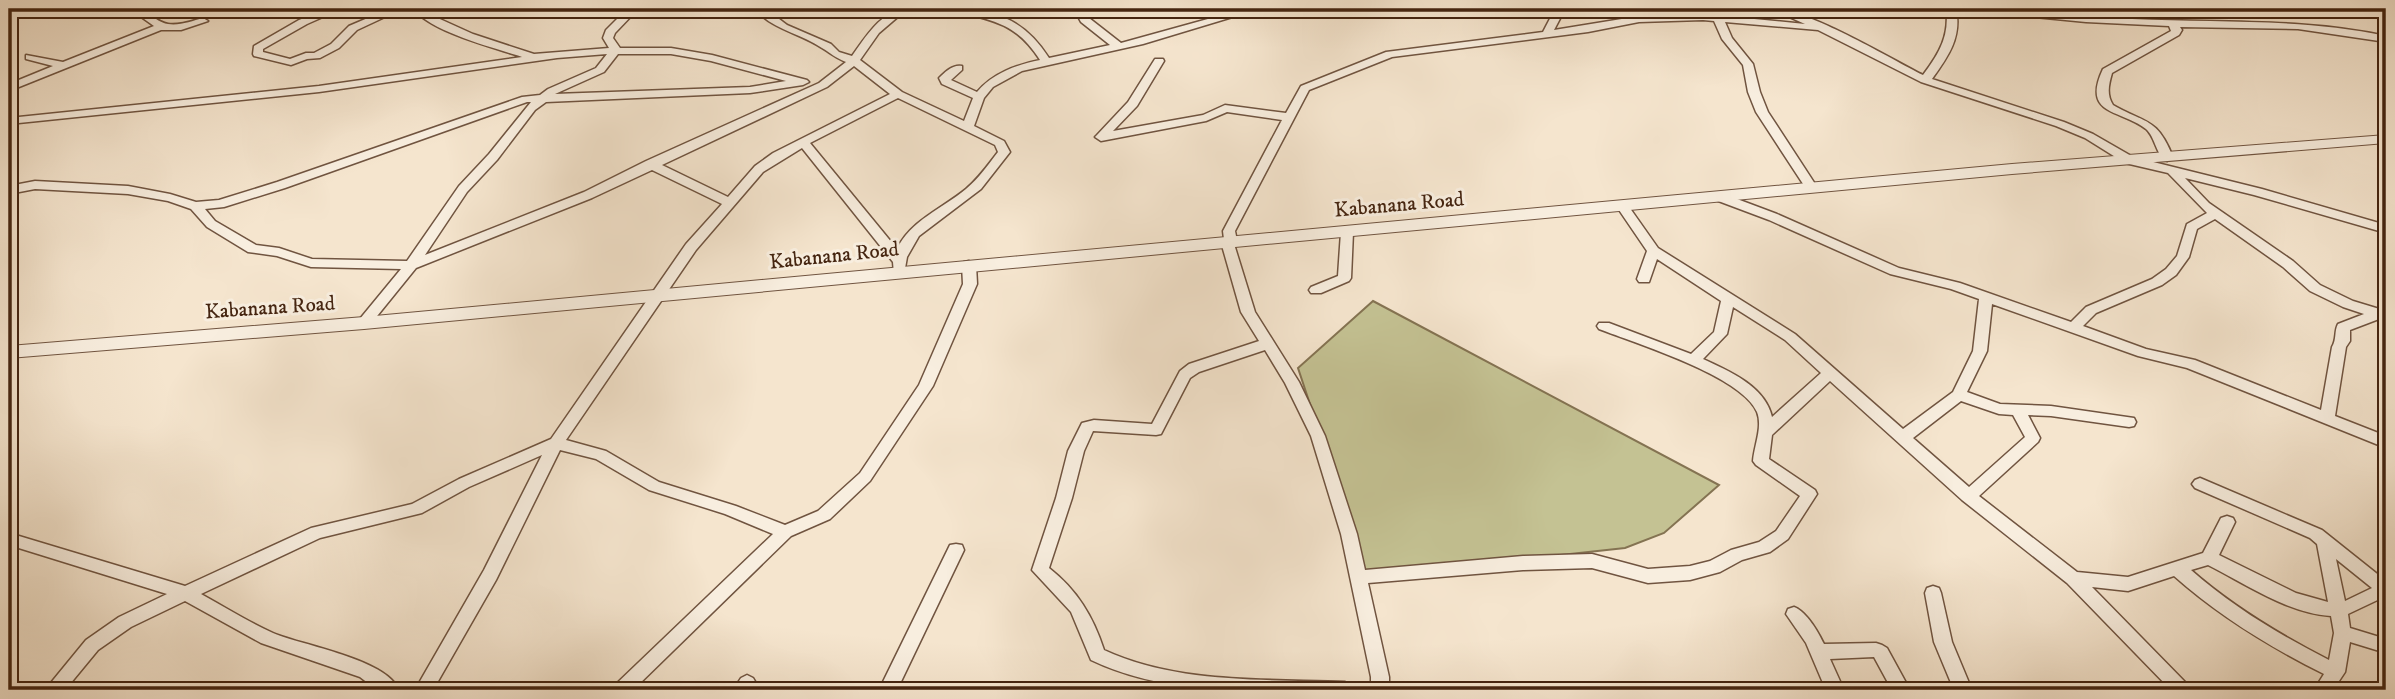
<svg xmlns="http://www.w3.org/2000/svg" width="2395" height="699" font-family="'IM FELL DW Pica',serif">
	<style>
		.green { fill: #c4c293; stroke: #847352; stroke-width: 2 }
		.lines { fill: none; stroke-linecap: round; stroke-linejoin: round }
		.minor-casing { stroke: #705440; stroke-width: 3 }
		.tertiary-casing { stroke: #705440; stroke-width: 2 }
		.minor { fill: #f8eedf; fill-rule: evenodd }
		.tertiary { fill: #f8eedf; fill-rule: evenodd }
		.labels { text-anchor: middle; stroke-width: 6; stroke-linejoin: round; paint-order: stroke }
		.street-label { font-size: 21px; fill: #442410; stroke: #f8eedf }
	</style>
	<rect width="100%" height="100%" fill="#f5e5ce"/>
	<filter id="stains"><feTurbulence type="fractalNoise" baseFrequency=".00286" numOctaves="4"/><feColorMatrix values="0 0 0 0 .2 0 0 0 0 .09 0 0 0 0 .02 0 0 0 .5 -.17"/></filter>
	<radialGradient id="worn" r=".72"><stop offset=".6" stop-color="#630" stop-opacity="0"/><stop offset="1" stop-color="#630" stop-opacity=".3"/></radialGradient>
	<path class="green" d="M1373,301L1719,485L1664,533L1625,548L1367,576L1298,368Z"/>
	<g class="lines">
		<g class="minor-casing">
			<path id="minor" d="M12,9H25L9,17V10Z
				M130,9C150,8 152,21 168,24C179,26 192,21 203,18L208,21L181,30H161L9,91V84L53,66L26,59V55L63,62L154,26Z
				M327,9H341L307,24L263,49V52L290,59L306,53H314L331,44L349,26L389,9H402L357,30L339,48L320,58L307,59L291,65L254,56L253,54L254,46L299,20Z
				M413,9H424L431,15L473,34L534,54L609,48L603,38L606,30L627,9H638L615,33L613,38L620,48H671L712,55L807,80L809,82L803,85L750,93L546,102L535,110L497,160L467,192L425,255L584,192L646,161L819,83L846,62C834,57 832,54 822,48C800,33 773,30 755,9H766L787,25L831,44L839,52L852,56C865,38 882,9 907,9L879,33L860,60L902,92L964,121L973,98L942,84L939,78C945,72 953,64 962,66V70L951,80L977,92C993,73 1016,65 1040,60C1017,24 995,21 956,11L955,9C998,9 1026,22 1049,58L1110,45L1081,22L1074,9H1084L1089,18L1121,43L1244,9H1259L1143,44L1022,71L993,87L984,98L974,126L1004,141L1010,152L981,189L919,236L907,257L904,274H894L893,262L802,148L763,172L696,250L566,440L606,451L659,482L736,506L785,525L818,511L860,473L919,385L963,284L962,265L964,262L969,261L976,265L977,284L933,386L870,481L830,519L791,536L633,690H612L615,685L773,534L725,514L649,490L596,459L560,450L496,580L433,690H415L484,570L542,455L469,487L422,513L320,538L201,594C225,607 248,622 273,633C304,646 386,659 399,690H377L360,677L261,643L185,601L131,627L98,650L65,690H45L86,640L119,617L167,594L9,545V533L185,586L311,528L412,504L459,479L551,439L686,244L722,204L652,170L592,198L416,268L369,326L364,328L357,323L359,320L401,269L311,267L277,256L248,252L207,227L191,209L168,201L128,194L35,189L9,194V186L35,181L128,186L170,194L196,202L219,200L277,182L522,97L540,95L548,89L596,68L607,54L557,58L319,92L9,124V118L319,86L522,57C492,47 434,33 413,9ZM618,54H671L711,61L786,81L750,87L555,94L604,72ZM854,66L890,94L773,153L755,166L728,197L662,165L827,87ZM898,98L995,145L998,152C988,165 979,178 966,189C943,208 910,221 897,249L810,143ZM527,102H531L489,154L459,186L407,261L312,259L279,248L256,245L215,221L205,209L224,207L285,188Z
				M1555,9H1565L1554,30L1634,17L1636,9H1646L1645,16L1703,14L1805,24L1771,9C1805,7 1889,58 1923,75C1939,54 1950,35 1946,9H1956C1962,37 1948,57 1932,79L2064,122L2093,134L2133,157L2262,189L2386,225V233L2254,195L2185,178L2209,203L2293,261L2320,285L2353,301L2386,311V321L2379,319L2350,330V341L2346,347L2335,416L2386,436V448L2187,368L2138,356L1992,304L1987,351L1967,392L2000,404L2051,406L2134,418L2136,422L2134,426L2129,427L2051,416L2028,415L2040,438L2038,442L1979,496L2077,572L2128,577L2203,553L2221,518L2227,516L2233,518L2235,522L2219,555L2296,593L2328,602L2317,544L2310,538L2195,488L2192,484L2195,480L2200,478L2322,530L2386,581V596L2348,614L2350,628L2386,639V653L2350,642L2345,672L2333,690H2314L2324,674C2270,647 2220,617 2174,576L2128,591L2092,587L2188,685L2191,690H2171L2067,583L1962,500L1830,381L1772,435L1769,459L1815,490L1817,494L1788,539L1770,552L1742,560L1720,572L1690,580L1648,583L1592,568L1523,570L1368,583L1389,677V690H1371V677L1341,534L1311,436L1285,383L1265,350L1199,372L1190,378L1161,434L1156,435L1093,431L1084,451L1072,498L1049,568C1077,590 1093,616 1104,650C1177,684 1266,679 1345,682L1351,685L1354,690C1265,690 1173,699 1091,660L1071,612L1032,570L1056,498L1068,451L1082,423L1094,420L1152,424L1180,371L1189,364L1259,341L1241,312L1221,242L1224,239L1223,231L1282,120L1227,112L1206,121L1101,141L1095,137L1097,135L1128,102L1155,59H1163L1164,61L1137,106L1113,131L1203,115L1225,105L1286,113L1301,86L1386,52L1543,32ZM1703,20L1714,21L1722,39L1743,65L1748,92L1756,112L1807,190H1815L1817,187L1768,112L1760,92L1753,64L1732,38L1725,22L1818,30L1921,82L2056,126L2085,138L2125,163L2168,173L2207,213L2187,224L2177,256L2166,269L2152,279L2086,307L2071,322L1960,283L1899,268L1777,214L1721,193H1713L1711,196L1713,199L1769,220L1890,274L1951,289L1979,299L1973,351L1953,392L1903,429L1795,334L1658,248L1627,204H1619L1617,207L1647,251L1637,279L1639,282H1649L1657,259L1721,301L1714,332L1691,354L1609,323H1599L1597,326L1599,329C1635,343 1742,376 1757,412C1763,427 1754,446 1753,461L1756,465L1800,496L1776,531L1759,542L1731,550L1710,561L1690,566L1648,569L1592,554L1523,556L1365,570L1357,534L1325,436L1299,382L1255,312L1234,244L1237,241L1235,231L1309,90L1392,57L1588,32L1639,22ZM2215,219L2283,267L2310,291L2343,307L2364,314L2338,324C2334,331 2337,339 2332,347L2321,410L2195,360L2146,349L2083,326L2096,313L2162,285L2176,275L2189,257L2197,229ZM1733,307L1785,340L1821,373L1772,417C1765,386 1729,371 1703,359L1727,334ZM1961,401L1999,414L2013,415L2025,437L1969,487L1913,438ZM2336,559L2372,588L2345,601ZM2208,565C2246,584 2287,613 2331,616L2334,633L2329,660C2280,635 2233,607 2191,570Z
				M1979,9C2030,7 2082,17 2132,19C2217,23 2302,18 2386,36V42L2298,29L2180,27L2182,30L2179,35L2112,73C2109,84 2106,94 2113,105C2146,124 2157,117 2173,157L2167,161C2156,156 2156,138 2146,129C2121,109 2081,116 2103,69L2171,31L2169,26L2086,22L1984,12Z
				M1347,228L1353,232L1351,278L1349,281L1321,293H1311L1309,290L1311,287L1338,276L1341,232Z
				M956,544L962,545L964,550L897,690H879L950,545Z
				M1933,586L1939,588L1941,593L1952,642L1972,690H1954L1934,642L1925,593L1927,588Z
				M1794,607C1807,612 1818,632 1824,644L1876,643L1882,645L1887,648L1910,690H1892L1874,657L1830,659L1844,690H1826L1806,643L1786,614L1788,609Z
				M747,675L753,678L756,683L752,690H733L741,678Z"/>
		</g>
		<g class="tertiary-casing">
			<path id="tertiary" d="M2386,135V143L2012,174L364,329L9,358V346L364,317L2012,164Z"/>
		</g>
		<use href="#minor" class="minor"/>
		<use href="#tertiary" class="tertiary"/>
	</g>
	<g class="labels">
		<g class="street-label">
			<text transform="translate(1399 204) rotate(-5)" y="7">Kabanana Road</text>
			<text transform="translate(834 255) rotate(-6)" y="7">Kabanana Road</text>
			<text transform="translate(270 307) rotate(-4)" y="7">Kabanana Road</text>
		</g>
	</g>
	<rect width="2395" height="699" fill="none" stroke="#f5e5ce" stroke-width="35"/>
	<rect x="10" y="10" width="2374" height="678" fill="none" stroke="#442410" stroke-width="3.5"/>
	<rect x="18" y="18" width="2360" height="664" fill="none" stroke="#442410" stroke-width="2"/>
	<rect width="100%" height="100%" filter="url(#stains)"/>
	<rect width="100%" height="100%" fill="url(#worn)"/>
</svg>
